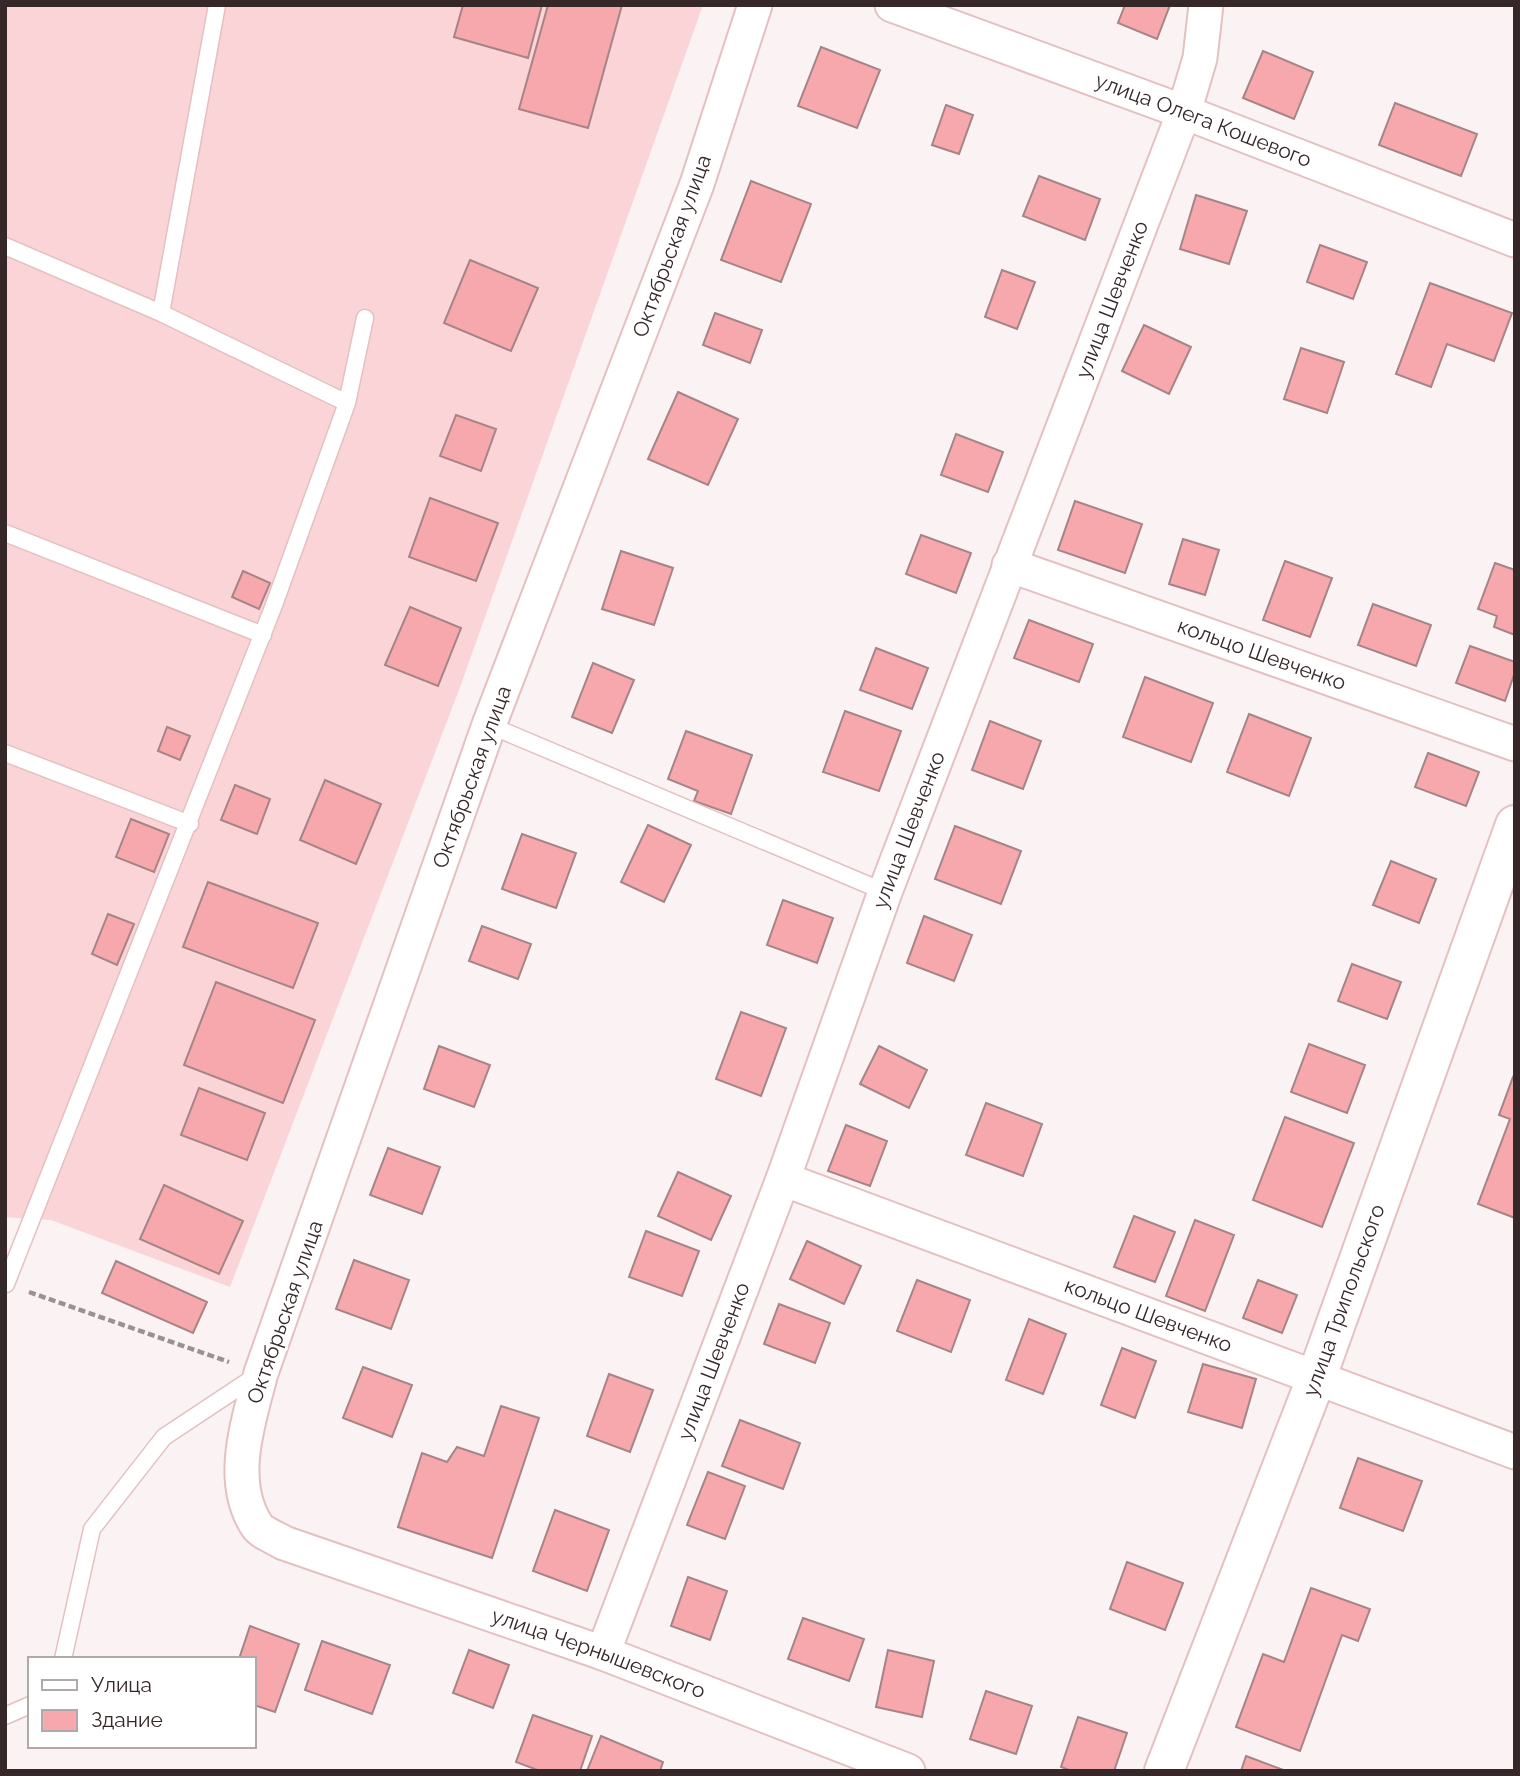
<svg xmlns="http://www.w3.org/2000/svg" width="1520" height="1776" font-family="Raleway,sans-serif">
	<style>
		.garden { fill: #fad4d6 }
		.building { fill: #f6a8ad; stroke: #a68486; stroke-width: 2 }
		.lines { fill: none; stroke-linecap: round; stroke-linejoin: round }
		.service-casing { stroke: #e4c0c1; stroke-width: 19 }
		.minor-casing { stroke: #e4c0c1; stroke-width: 37 }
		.tertiary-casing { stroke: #e4c0c1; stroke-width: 42 }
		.path { stroke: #9c9192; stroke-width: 4.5; stroke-dasharray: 7 3.5; stroke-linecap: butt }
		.service { stroke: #fff; stroke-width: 16 }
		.minor { stroke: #fff; stroke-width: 33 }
		.tertiary { stroke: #fff; stroke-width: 38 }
		.labels { text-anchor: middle; stroke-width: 6; stroke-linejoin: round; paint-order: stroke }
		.street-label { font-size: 21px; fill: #362829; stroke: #fff }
	</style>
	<rect width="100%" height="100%" fill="#fbf3f3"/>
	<path class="garden" d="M5,5H703L459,690L230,1287L51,1220L5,1217Z"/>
	<path class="building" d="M463,5H542L528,58L454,37Z
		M548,5H622L588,128L519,109Z
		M1125,5H1170L1157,39L1118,23Z
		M821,47L880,70L857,128L798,106Z
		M1263,51L1313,72L1294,119L1243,98Z
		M1395,103L1477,134L1461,176L1379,145Z
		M946,105L973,115L959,154L932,145Z
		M1039,176L1100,199L1085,240L1023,216Z
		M751,181L811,204L781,282L721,260Z
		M1196,195L1247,211L1229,264L1180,249Z
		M1320,245L1367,262L1353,299L1307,282Z
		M470,260L538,288L511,351L444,323Z
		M1002,270L1035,282L1017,329L985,317Z
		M1430,283L1512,313L1494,361L1447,344L1431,387L1396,374Z
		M715,313L762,330L750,363L703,345Z
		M1144,325L1191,347L1169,394L1122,371Z
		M1301,348L1344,362L1327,413L1284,399Z
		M678,392L738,419L708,485L648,459Z
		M456,415L496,429L481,471L440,456Z
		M956,434L1003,452L988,492L941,475Z
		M430,498L498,523L476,581L409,557Z
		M1075,501L1142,524L1125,573L1058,550Z
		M921,535L971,553L956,593L906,574Z
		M1183,539L1219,550L1205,595L1169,584Z
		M621,551L673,568L654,625L602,609Z
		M1285,561L1332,578L1310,637L1263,620Z
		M1495,563L1515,570V635L1494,627L1497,616L1478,609Z
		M243,571L270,583L259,609L232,597Z
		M1373,604L1431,625L1416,666L1358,645Z
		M410,607L461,628L438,686L385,665Z
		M1029,620L1093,644L1079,682L1014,658Z
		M1470,646L1515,662V672L1505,701L1456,683Z
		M876,648L928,668L912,709L860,690Z
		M593,663L634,680L612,733L572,717Z
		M1145,677L1213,703L1191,762L1123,737Z
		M845,711L901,731L879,791L823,772Z
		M1249,714L1311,738L1289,796L1227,772Z
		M990,721L1041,741L1023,789L972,770Z
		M167,727L190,736L180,760L158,751Z
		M686,731L752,755L731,814L694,801L698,791L668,779Z
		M1428,753L1479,772L1466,806L1415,787Z
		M325,780L381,804L356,864L300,840Z
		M235,785L270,799L257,834L221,820Z
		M131,819L169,834L154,872L116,857Z
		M648,825L691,845L664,902L621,882Z
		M955,826L1021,851L1001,904L935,879Z
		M522,834L576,853L556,908L502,889Z
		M1391,861L1436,879L1419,923L1373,905Z
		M208,882L318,923L293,988L183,947Z
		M783,900L833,918L817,963L767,945Z
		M108,914L134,924L117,965L92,954Z
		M924,916L972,935L954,981L907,963Z
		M482,926L531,944L518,979L469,961Z
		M1352,964L1401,982L1387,1019L1338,1001Z
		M216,982L315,1020L283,1103L184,1065Z
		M741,1012L786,1028L761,1096L716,1079Z
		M1309,1044L1365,1065L1347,1113L1291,1092Z
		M439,1046L490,1065L474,1107L424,1089Z
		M879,1046L927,1070L909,1108L860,1084Z
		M1513,1077L1515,1078V1218L1478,1204L1510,1119L1499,1115Z
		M199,1088L265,1113L247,1160L181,1135Z
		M986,1103L1042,1124L1023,1176L966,1155Z
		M1285,1117L1354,1143L1322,1227L1253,1200Z
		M846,1125L887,1141L870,1186L828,1171Z
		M388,1148L440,1167L422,1214L370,1195Z
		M678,1172L731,1196L711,1240L658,1216Z
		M164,1185L243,1221L219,1274L140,1239Z
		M1134,1216L1175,1232L1155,1282L1114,1267Z
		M1195,1220L1234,1235L1205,1311L1166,1296Z
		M646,1231L699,1251L682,1296L629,1277Z
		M807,1241L861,1266L844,1304L790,1279Z
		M354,1260L409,1280L391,1329L336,1309Z
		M116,1261L207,1302L193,1333L102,1293Z
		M917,1280L970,1300L951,1352L897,1331Z
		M1258,1280L1297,1295L1282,1333L1243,1318Z
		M779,1304L830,1323L815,1363L764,1344Z
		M1029,1319L1066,1334L1043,1394L1006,1380Z
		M1122,1348L1156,1361L1135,1418L1101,1405Z
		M1203,1364L1256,1379L1242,1428L1188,1412Z
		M363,1367L412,1385L392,1437L343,1418Z
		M609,1374L653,1390L630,1452L587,1436Z
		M501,1406L539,1418L492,1558L398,1527L422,1453L447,1462L457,1447L484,1456Z
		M740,1420L800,1443L783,1489L722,1466Z
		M1358,1458L1422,1481L1403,1531L1340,1508Z
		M708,1472L745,1486L725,1539L687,1525Z
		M555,1510L609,1530L587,1591L533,1571Z
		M1127,1562L1183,1583L1165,1630L1110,1609Z
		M688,1577L727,1591L710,1640L671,1626Z
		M1311,1588L1370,1609L1358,1641L1342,1635L1300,1751L1236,1727L1263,1654L1284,1662Z
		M803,1618L864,1639L849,1681L788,1659Z
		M250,1626L299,1644L275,1712L254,1705V1659H239Z
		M322,1641L390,1665L372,1714L305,1690Z
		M469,1650L509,1665L493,1708L453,1693Z
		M888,1650L934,1661L922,1717L876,1707Z
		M986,1691L1032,1706L1016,1754L970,1739Z
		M533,1715L592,1736L580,1771H540L516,1762Z
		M1078,1717L1127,1733L1114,1771H1072L1061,1767Z
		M601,1736L663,1762L660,1771H587Z
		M1246,1756L1286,1771H1241Z"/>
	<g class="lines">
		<g class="service-casing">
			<path id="service" d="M5,246L161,313L347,403
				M161,313L217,5
				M5,533L263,635
				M489,725L885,892
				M5,753L190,824
				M6,1284L274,605L347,403L365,318
				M63,1659L92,1529L164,1437L256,1376
				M5,1716L30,1705"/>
		</g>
		<g class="minor-casing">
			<g id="minor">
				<path id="s1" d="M755,5L697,184L489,725L261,1373C249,1420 227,1480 257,1526C262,1533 276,1538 284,1543L603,1653L908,1771"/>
				<path id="s2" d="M892,5L1184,112L1515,240"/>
				<path id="s3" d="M1009,565L1515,744"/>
				<path id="s4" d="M783,1179L1515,1452"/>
				<path id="s5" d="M603,1653L783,1179L885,892L1184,112L1200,58L1206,5"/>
			</g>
		</g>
		<g class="tertiary-casing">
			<g id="tertiary">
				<path id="s6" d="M1164,1771L1316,1379L1515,825"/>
			</g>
		</g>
		<path class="path" d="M29,1292L229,1362"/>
		<use href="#service" class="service"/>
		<use href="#minor" class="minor"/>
		<use href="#tertiary" class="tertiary"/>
	</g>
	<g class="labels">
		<g class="street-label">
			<text dy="7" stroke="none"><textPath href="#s2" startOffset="332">улица Олега Кошевого</textPath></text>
			<text transform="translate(672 246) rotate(-70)" y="7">Октябрьская улица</text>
			<text dy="7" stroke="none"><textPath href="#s5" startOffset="1446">улица Шевченко</textPath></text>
			<text dy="7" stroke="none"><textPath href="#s3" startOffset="268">кольцо Шевченко</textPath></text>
			<text transform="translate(472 777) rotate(-70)" y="7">Октябрьская улица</text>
			<text dy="7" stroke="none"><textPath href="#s5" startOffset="878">улица Шевченко</textPath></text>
			<text dy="7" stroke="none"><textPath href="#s6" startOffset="504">улица Трипольского</textPath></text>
			<text transform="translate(285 1312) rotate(-71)" y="7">Октябрьская улица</text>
			<text dy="7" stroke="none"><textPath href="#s4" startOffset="390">кольцо Шевченко</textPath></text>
			<text dy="7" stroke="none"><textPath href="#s5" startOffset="312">улица Шевченко</textPath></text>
			<text dy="7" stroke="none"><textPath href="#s1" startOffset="1978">улица Чернышевского</textPath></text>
		</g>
	</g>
	<rect width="1520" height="1776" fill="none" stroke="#362829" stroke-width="14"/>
	<rect x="28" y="1657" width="228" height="91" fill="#ffffff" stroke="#afa9a9" stroke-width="2"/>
	<rect x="42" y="1680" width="35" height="10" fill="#ffffff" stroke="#afa9a9" stroke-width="2"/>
	<text x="91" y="1692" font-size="21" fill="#362829">Улица</text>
	<rect x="42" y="1710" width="35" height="21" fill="#f6a8ad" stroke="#afa9a9" stroke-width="2"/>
	<text x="91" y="1727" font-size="21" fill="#362829">Здание</text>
</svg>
